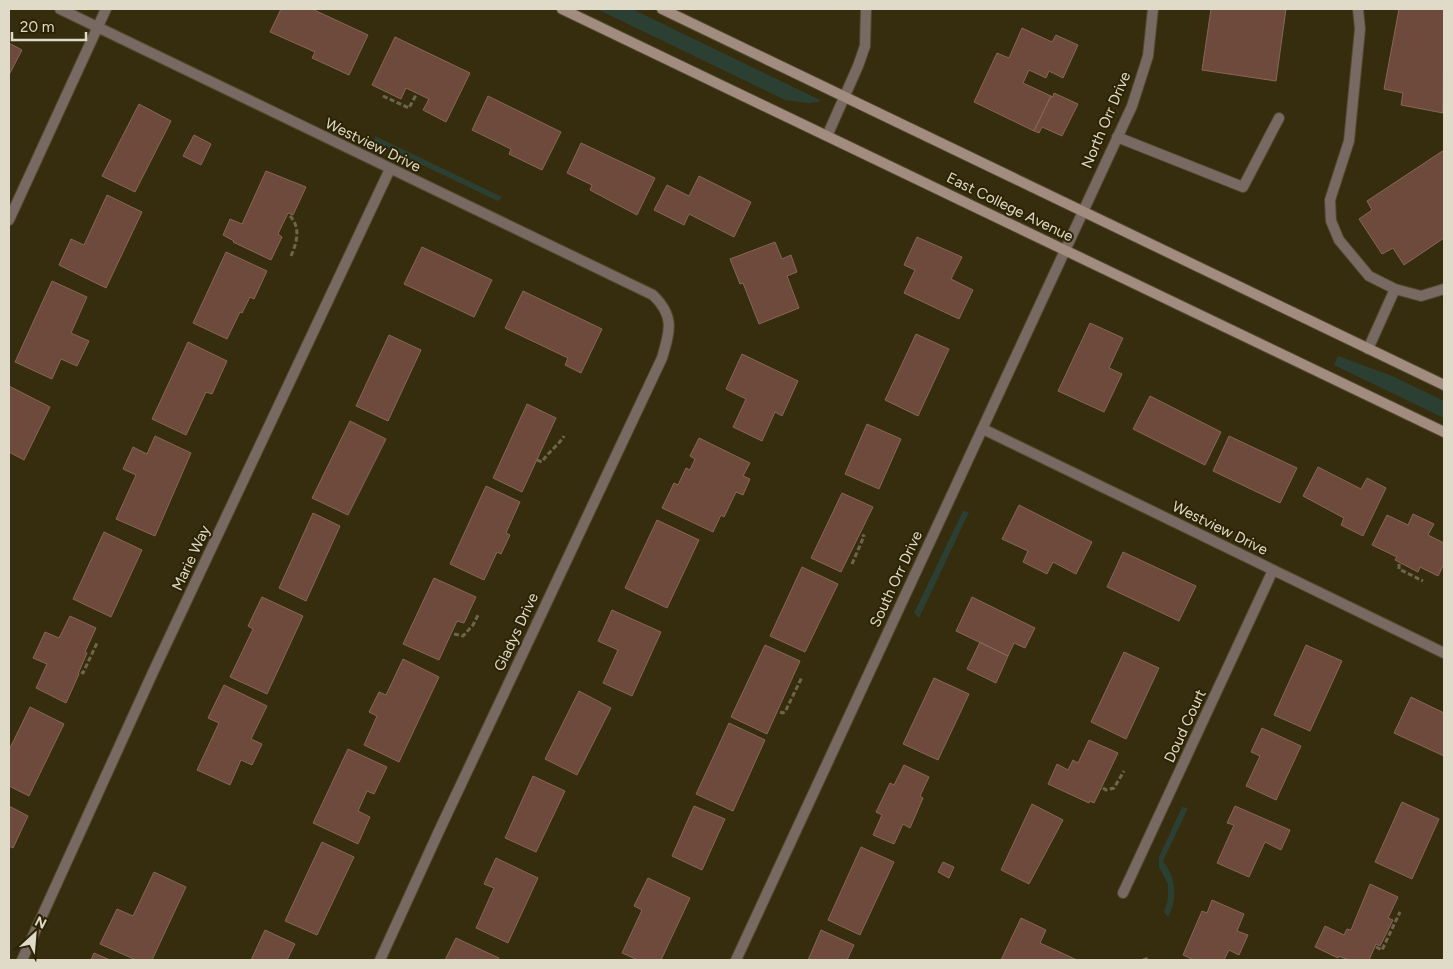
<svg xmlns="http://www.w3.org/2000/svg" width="1453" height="969" font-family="Figtree,sans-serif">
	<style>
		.green { fill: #2b4033 }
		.building { fill: #6e4a3c; stroke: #876658 }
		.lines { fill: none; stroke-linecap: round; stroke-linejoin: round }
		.lane-casing { stroke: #51492c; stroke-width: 12 }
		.street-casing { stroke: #51492c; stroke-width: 12 }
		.secondary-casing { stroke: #51492c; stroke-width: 12 }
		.path { stroke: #6e664c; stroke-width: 3; stroke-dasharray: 5 2.5; stroke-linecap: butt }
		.lane { stroke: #786a62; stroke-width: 10 }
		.street { stroke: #786a62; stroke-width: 10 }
		.secondary { stroke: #a28c80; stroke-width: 10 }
		.labels { text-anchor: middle; stroke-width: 4; stroke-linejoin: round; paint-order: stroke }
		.street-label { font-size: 15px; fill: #e0dac9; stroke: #2c2304 }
	</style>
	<rect width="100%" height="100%" fill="#362d0e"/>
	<path class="green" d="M597,9H632L820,100L819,102L809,103L785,100Z
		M375,136L502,197L498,201L374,142Z
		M1338,356L1392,376L1444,401V418L1334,365Z
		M963,511L969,512L919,618L914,613Z
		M1182,807L1188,808L1163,861C1176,877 1178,899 1168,917L1164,912L1168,899V884L1159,867V857Z"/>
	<path class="building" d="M281,9H312L368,35L349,75L312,58L315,52L270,32Z
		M1211,9H1286L1276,81L1202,70Z
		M1399,9H1444L1443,113L1401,105L1403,93L1384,89Z
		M1022,28L1052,42L1056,35L1078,45L1063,78L1049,71L1046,78L1029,70L1023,83L1051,96L1034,131L974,102L997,53L1009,58Z
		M395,37L470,73L446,122L423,110L429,99L406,88L401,99L372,85Z
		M9,43L22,50L9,75Z
		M1054,93L1078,104L1062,136L1042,127L1039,133L1034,131L1051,96L1053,97Z
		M488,96L561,132L542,170L509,154L511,149L472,130Z
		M139,104L171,121L135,192L102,176Z
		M194,135L211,144L201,165L183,156Z
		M581,143L655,178L637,215L590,190L592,185L567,173Z
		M1444,150V238L1404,265L1393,248L1382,254L1359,219L1372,210L1367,201Z
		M266,171L306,187L293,215L288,213L278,234L282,237L271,260L233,242L234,241L223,235L230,219L242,224Z
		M699,176L751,202L734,237L689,214L684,225L654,210L667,185L689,196Z
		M107,195L142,212L106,288L59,265L71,239L84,245Z
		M917,237L962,257L951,279L973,290L959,319L904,293L915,270L904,265Z
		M775,242L782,259L791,255L797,272L787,276L799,308L759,324L743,283L740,284L730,259Z
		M422,247L492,280L474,317L404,284Z
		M226,252L267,271L254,299L250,297L242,313L240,312L227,339L193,323Z
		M52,281L87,297L71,333L89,341L77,366L61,359L52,379L15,362Z
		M523,291L602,329L581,373L565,365L568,358L505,328Z
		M1090,323L1123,338L1109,368L1122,374L1104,412L1058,391Z
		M916,334L949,349L918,416L885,400Z
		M389,335L421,350L388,421L356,406Z
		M188,342L227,361L212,394L206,392L186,435L152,419Z
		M742,354L798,381L782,416L775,412L762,441L733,427L746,399L726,389Z
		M9,386L50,407L24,460L9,452Z
		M1150,396L1221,432L1205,465L1133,429Z
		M527,404L556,418L522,492L493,478Z
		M350,421L386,439L348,515L312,498Z
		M867,424L901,439L879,489L845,474Z
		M155,436L191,453L155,536L116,519L136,475L123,469L133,447L147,454Z
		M1229,436L1297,468L1280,503L1213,471Z
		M699,438L750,463L743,476L750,479L743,495L736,492L724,517L721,515L713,532L662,508L674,483L678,485L686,468L690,470L695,459L690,456Z
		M1318,467L1361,489L1367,478L1386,488L1363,536L1341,525L1344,518L1303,496Z
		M486,486L520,502L506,533L510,535L501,554L497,552L484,580L450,564Z
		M842,493L873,507L841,572L811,558Z
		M1019,505L1092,542L1076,574L1053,562L1047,574L1023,562L1028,551L1002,539Z
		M313,513L340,526L306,601L279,588Z
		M1413,514L1434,524L1428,535L1444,543V564L1438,576L1420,567L1418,572L1395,560L1397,557L1372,545L1387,515L1408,525Z
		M657,520L699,540L667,608L625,588Z
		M104,532L142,550L111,617L73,599Z
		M1123,552L1196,586L1179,621L1107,587Z
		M802,567L838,584L805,652L770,636Z
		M434,578L476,597L464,623L457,621L439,660L403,644Z
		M262,597L303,616L267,694L230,677L253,629L248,626Z
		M972,597L1035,628L1025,648L1014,643L1008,656L956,631Z
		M612,610L661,632L632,696L603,683L618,650L598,641Z
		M70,616L96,628L85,652L87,653L78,674H79L66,703L36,688L47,664L33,658L45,632L59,638Z
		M980,642L1008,656L996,683L967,669Z
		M765,645L800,661L767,734L731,717Z
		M1306,645L1342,661L1310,731L1274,715Z
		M1124,652L1159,668L1126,739L1091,722Z
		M403,659L439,677L399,762L364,745L377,716L369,712L379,692L386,695Z
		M934,678L969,694L938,760L903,744Z
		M224,685L267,706L251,739L262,744L252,765L241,760L230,785L197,770L219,723L208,718Z
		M579,691L611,708L577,775L545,759Z
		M1411,697L1444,713V756L1394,733Z
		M30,707L64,724L29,796L9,786V750Z
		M729,723L765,740L733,811L696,794Z
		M1262,728L1301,746L1276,800L1246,786L1260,756L1251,752Z
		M1089,740L1118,753L1094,803L1090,801L1089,803L1048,784L1057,764L1068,770L1073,760L1078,763Z
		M348,749L387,767L374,794L367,791L358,811L370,817L358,844L313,823Z
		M904,765L929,777L920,796L923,798L910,828L903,824L894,844L873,835L882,815L876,812L890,783L894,785Z
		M533,776L565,791L536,852L505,838Z
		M1402,802L1439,819L1412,879L1375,862Z
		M1032,804L1063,820L1029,884L1001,870Z
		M9,806L28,816L13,848L9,846Z
		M694,806L725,819L702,870L672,856Z
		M1235,806L1290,830L1281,850L1265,842L1249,877L1217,863L1234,825L1227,823Z
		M322,842L354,857L317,935L285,921Z
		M861,847L894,862L860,935L828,920Z
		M496,858L538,878L508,943L476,928L494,888L484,884Z
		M943,862L954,867L949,878L938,872Z
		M154,872L186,887L152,960H136L100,944L117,909L133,916Z
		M648,878L690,898L661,960H638L622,953L642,910L634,906Z
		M1370,884L1398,897L1388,918L1393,920L1380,946L1376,944L1369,960H1348L1339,956L1338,958L1315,947L1325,926L1344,935L1347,929L1351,930Z
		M1212,900L1244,914L1237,931L1248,935L1239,955L1229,950L1224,960H1194L1183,955L1202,911L1207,913Z
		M1021,918L1046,930L1040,943L1077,960H1001Z
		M265,930L295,944L287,960H251Z
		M821,930L854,945L847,960H808Z
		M456,938L499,958L498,960H445Z
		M94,953L110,960H91Z"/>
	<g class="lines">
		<g class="lane-casing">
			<path id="lane" d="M1358,9L1360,29L1349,141L1330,200L1331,221L1339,240L1369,276L1395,289L1421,296L1444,289
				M827,136L858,66L865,46L866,9
				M1117,137L1243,187L1279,118
				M1368,349L1395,289"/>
		</g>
		<g class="street-casing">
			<path id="street" d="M60,9L653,295C675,316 670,331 662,358L439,831L380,960
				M9,220L106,9
				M983,429L1444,653
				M1123,893L1273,570
				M22,960L154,670L390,169
				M736,960L1132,106L1148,56L1153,9"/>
		</g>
		<g class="secondary-casing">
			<path id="secondary" d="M562,9L1444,432
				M662,9L1444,385"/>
		</g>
		<path class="path" d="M383,96L409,108L416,95
			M290,216C301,228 297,242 291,256
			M537,460L542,462C548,452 558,446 564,436
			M852,564L864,536L862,535
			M1399,564V569L1423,581
			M454,634L463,636L473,625L479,613
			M81,672L83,673L97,643
			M780,712L783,713L785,712L802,677
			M1103,788L1106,790L1114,788L1124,771
			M1376,947L1382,950L1400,912
			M1143,960L1149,958"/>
		<use href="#lane" class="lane"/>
		<use href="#street" class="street"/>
		<use href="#secondary" class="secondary"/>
	</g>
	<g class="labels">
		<g class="street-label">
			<text transform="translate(1106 120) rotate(-67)" y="5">North Orr Drive</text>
			<text transform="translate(373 145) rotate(26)" y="5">Westview Drive</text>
			<text transform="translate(1010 207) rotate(26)" y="5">East College Avenue</text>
			<text transform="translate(1220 528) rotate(26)" y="5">Westview Drive</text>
			<text transform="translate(191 558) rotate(-65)" y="5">Marie Way</text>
			<text transform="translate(896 579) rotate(-65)" y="5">South Orr Drive</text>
			<text transform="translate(516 632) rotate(-65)" y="5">Gladys Drive</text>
			<text transform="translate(1185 726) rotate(-65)" y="5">Doud Court</text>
		</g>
	</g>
	<rect width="1453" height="969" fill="none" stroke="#e0dac9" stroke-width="20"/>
	<g transform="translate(35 934) rotate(26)" stroke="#2c2304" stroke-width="4" paint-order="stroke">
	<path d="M0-4L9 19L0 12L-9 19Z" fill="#e0dac9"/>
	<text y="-8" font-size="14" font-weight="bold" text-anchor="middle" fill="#e0dac9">N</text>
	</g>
	<path d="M12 32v8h74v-8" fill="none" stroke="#e0dac9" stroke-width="2.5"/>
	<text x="20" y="32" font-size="15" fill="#e0dac9" stroke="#2c2304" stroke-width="4" paint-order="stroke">20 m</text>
</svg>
